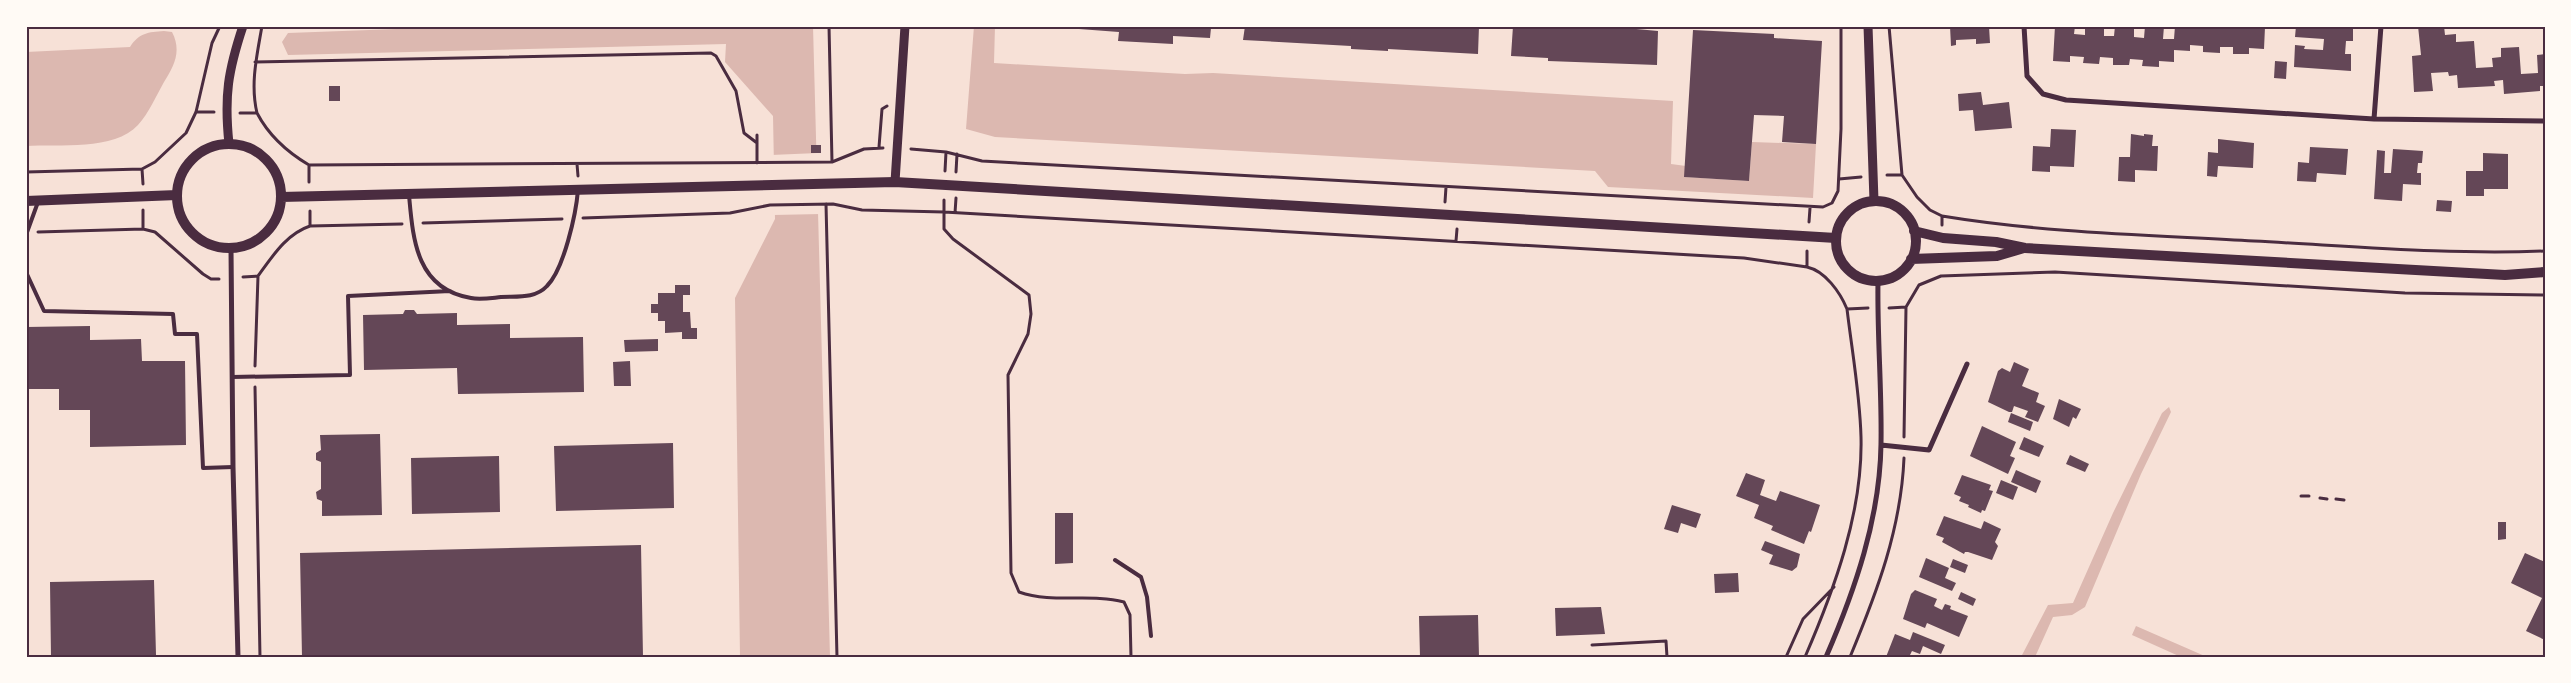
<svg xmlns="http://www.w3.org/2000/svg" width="2571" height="683" font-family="Quicksand,sans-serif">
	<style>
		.water { fill: #dcb8b0 }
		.pier { fill: #f7e1d7 }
		.building { fill: #644757 }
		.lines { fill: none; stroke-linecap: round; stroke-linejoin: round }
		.path { stroke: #4a2c40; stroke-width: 3 }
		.service { stroke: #4a2c40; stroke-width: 4 }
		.minor { stroke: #4a2c40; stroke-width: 5 }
		.tertiary { stroke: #4a2c40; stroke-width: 9 }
		.secondary { stroke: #4a2c40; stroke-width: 10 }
		.neatline { fill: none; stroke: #4a2c40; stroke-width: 2 }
	</style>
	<rect width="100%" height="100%" fill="#f7e1d7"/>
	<path class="water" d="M478,26H813L830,657H740L735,298L775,219L773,116L725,62L726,44L288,55L282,42L288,33Z
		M974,26H995L994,63L1185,74L1213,73L1673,101L1671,164L1686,166L1685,177L1749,181L1752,142L1816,144L1813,198L1608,187L1595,171L995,137L966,129Z
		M164,31L172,32C182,51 174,66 164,82C156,96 149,113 138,125C114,151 59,144 26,146V52L130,47C139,33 148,32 164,31Z
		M2169,407L2171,412L2141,474L2085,607L2072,615L2053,617L2035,657H2021L2048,605L2073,603L2113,513L2162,413Z
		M2136,626L2207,657H2181L2132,635Z"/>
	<path class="pier" d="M818,153L821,214L773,215L771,155Z"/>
	<path class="building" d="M1039,26H1210L1211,28L1210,38L1173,36V44L1118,41L1119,32Z
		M1245,26H1479L1478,54L1388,49V51L1351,49V46L1243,40Z
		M1513,26H1604L1658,31L1657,65L1548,61V58L1511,56Z
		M1950,26H1989L1990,43L1976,44V39L1956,40V45L1951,46Z
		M2055,26H2075L2074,34L2085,35V26H2104V36H2114L2115,26H2134V37L2144,38L2145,26H2164L2163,39H2174L2175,26L2265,27L2264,49L2249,48V54H2233V47H2220V53L2203,52V46L2190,45V51L2174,50V62L2159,61V67L2142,66L2143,60L2130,59L2129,65H2113V58L2100,57L2099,64L2083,63L2084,57L2070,56V62L2053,61Z
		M2296,26H2353V41H2346L2345,54H2351V71L2294,67L2295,45L2305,46L2304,49L2323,50L2324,39L2295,37Z
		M2418,26H2444L2445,35L2456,34V42L2474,41L2476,68L2493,67L2492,58L2501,57V48L2519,47L2521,74L2538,73L2537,55L2545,54V86H2540V91L2504,94L2503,80L2494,81L2495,86L2458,88L2457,75L2449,76L2448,72L2431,73L2433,91L2414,92L2412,56L2421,55Z
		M1693,30L1774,34V38L1822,41L1816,144L1782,142L1784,116L1754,115L1749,181L1684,177Z
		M2275,61L2287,62L2286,79L2274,78Z
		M329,86H340V101H329Z
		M1981,92L1983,105L2009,102L2012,128L1975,131L1973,110L1959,111L1958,94Z
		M2051,129L2076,130L2074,167L2050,166V172L2032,171L2033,146L2050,147Z
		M2131,134L2144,136V134L2153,135L2152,146H2158L2157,171L2135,170V182L2118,181L2119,157H2130Z
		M2218,139L2254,143L2253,168L2218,166L2217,177L2207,176L2208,152L2218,153Z
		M811,145H821V153H811Z
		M2310,147L2348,149L2346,175L2317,173L2316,182L2297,181L2298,162L2309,163Z
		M2393,149L2423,151L2422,163H2418L2417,173H2421V185L2403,184L2402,201L2374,199L2377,150L2385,151L2384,173H2391Z
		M2483,153L2508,154V189H2484V196H2466V171H2483Z
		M2437,200L2452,201L2451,212L2436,211Z
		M675,285H690V295H683V312H690L691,328H697V339H682V332L665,333V321H658V313H651V304H658V293H675Z
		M405,310H414L417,314L457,313V325L510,324V338L583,337L584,392L458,394L457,368L364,370L363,315L403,314Z
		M90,326V340L141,339L142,361H185L186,445L90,447V410H59V389H26V327Z
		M658,339V351L625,352L624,340Z
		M630,361L631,386H614L613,362Z
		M2014,362L2029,369L2022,386L2039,393L2036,402L2045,406L2038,422L2025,417L2028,411L2014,406L2012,412H2009L1988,402L1998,371L2002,368L2010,372Z
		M2059,399L2081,409L2076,419L2073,417L2069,427L2053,419Z
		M2011,413L2033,422L2030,431L2008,422Z
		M1982,426L2016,442L2010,456L2015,458L2008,474L1970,456Z
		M380,434L382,515L322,516V501L317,499L316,492L321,489V462L316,460V453L321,450L320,435Z
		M2024,437L2044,446L2039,457L2019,449Z
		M673,443L674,508L556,511L554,446Z
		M2070,455L2089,464L2085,472L2066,464Z
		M499,456L500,512L412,514L411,458Z
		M2016,470L2041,481L2036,493L2011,482Z
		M1746,473L1765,480L1760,495L1776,501L1780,491L1820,505L1811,532L1809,531L1804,544L1771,530L1773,526L1754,518L1759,505L1736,496Z
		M1962,475L1991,485L1989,490L1993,491L1985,511L1982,510L1981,513L1968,507L1969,505L1959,501L1961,497L1954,494Z
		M2001,480L2018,487L2013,500L1996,493Z
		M1672,505L1701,514L1696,528L1681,523L1678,533L1664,529Z
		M1055,513H1073V563L1055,564Z
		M1944,516L1981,529L1984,521L2001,529L1995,542L1998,546L1992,560L1968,552H1965L1964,554L1942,542L1944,538L1936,535Z
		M2498,522H2506V539L2498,540Z
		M1765,541L1800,554L1797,567L1792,571L1769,564L1773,555L1761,550Z
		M641,545L643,657H302L300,553Z
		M2525,553L2545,562V640L2526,631L2542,598L2511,583Z
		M1926,558L1949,568L1945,578L1956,583L1952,591L1919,577Z
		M1953,559L1968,565L1965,573L1950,567Z
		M1738,573L1739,592L1715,593L1714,574Z
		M154,580L156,655L51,657L50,582Z
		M1915,590L1937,599L1934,606L1942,610L1945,604L1951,606L1950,609L1968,616L1959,637L1927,623L1925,628L1903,619L1911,594Z
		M1961,592L1976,599L1973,606L1958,599Z
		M1601,607L1605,634L1556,636L1555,608Z
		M1478,615L1479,657H1420L1419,616Z
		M1913,632L1945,645L1941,654L1923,646L1920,654L1912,651L1909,657H1886L1895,634L1910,640Z"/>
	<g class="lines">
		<path class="path" d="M829,26L832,162
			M1889,26L1902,175L1917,197L1930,210L1942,216V225
			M255,62L711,53L716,56L736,91L744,133L757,143
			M196,112H214
			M240,113H257C269,136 287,152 309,165
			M257,113C250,84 257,55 262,26
			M757,135V163
			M879,147L882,109L887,106
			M911,149L946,152L982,161L1036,164L1823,207L1832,203L1838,191L1841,129V26
			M577,164L578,176
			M309,165L832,162L864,149L883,148
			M309,165V182
			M142,169L143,184
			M945,171L946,152
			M26,172L142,169L155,162L186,133L196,112L212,43L220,26
			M956,172L957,154
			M1887,175H1902
			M1839,179L1861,177
			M944,200V229L953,239L1029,295L1031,314L1028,334L1008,375L1011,573L1019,592C1053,604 1090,593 1124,602L1130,615L1131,657
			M1445,202L1446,187
			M826,204L837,657
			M955,213L956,198
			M1942,216C2045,233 2151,235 2254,241C2351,246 2448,255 2545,251
			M583,218L730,213L770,205L833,204L862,210L944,212L1744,258L1807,267
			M1809,222L1810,208
			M423,223L562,219
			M310,226L402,224
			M143,229V210
			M38,232L143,229L155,232L203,274L211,279H219
			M1456,241L1457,229
			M1941,276L2055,272L2405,293L2545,295
			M243,277L258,276C272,257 286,234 310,226V211
			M1889,308L1906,307L1919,285L1941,276
			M1847,309L1868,308
			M255,366L258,276
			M255,387L260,657
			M1904,437L1906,307
			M2301,496H2309
			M2320,498L2327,499
			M2336,499L2344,500
			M1592,645L1666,641L1667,657
			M1786,657L1803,619L1834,587
			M1805,657C1834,590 1863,512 1861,437C1860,395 1852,351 1847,309C1840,292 1825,271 1807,267V251
			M1850,657C1877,592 1901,529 1904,458"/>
		<path class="service" d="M409,195C413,239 416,289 471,298C480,300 491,298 501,297C517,296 535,299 547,286C564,269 576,214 578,190
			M26,235L38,202
			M26,272L44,311L173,314L175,334H197L203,468L233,467
			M232,377L350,375L348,296L450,291
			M1115,560L1141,577L1147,597L1151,636"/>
		<path class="minor" d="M2024,26L2027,76L2043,94L2066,100L2374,119L2545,121
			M2374,119L2381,26
			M231,249L233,467L238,657
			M1881,445L1929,450L1967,364
			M1826,657C1855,590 1880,518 1881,444C1882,390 1877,335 1878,281"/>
		<path class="tertiary" d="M1868,26L1874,201
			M229,144C224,96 228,71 243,26
			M895,182L905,26"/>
		<path class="secondary" d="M177 196a52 52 0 1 1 104 0a52 52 0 1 1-104 0Z
			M281,197L895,182L1836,238
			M26,201L177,195
			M1836 241a40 40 0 1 1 80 0a40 40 0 1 1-80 0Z
			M1914,231L1943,238L1996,242L2025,248L2505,275L2545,272
			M1911,259L1997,256L2024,248"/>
	</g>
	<rect width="2571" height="683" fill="none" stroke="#fffaf5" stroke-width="55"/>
	<rect x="28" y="28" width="2516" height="628" class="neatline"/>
</svg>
